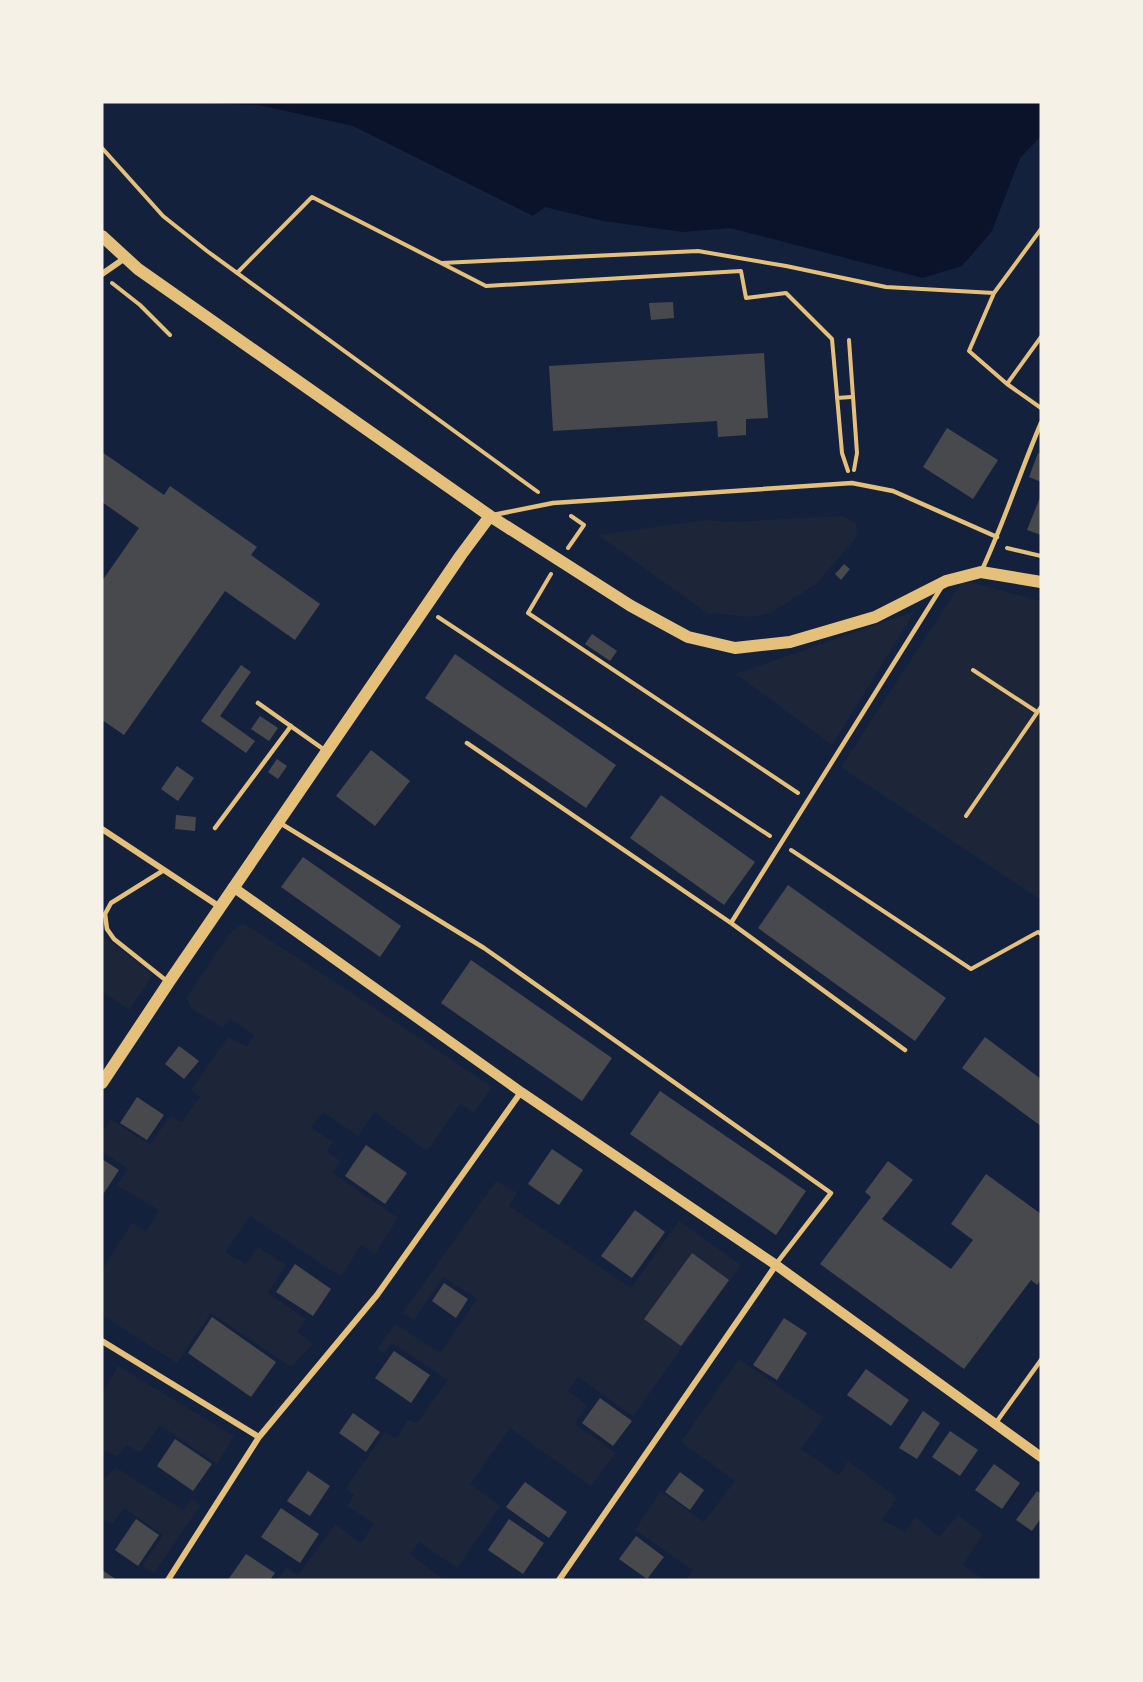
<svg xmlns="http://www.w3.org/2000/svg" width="1143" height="1682" font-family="'Nunito Sans',sans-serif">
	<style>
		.green { fill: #1d2539 }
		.water { fill: #0b132b }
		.building { fill: #48494c }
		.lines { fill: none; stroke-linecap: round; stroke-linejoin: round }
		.path { stroke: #e5c07b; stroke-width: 4 }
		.service { stroke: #e5c07b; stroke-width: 4.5 }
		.minor { stroke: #e5c07b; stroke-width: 6 }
		.tertiary { stroke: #e5c07b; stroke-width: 10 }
		.secondary { stroke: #e5c07b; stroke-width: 12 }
	</style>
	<rect width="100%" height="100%" fill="#14213d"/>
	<path class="green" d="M843,516L856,524L857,532L855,539L816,584L771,613L753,617L707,613L598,535L706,520L730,522Z
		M963,580L1041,601V900L841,767Z
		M915,611L832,745L736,674Z
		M243,923L355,995L492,1087L474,1113L460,1104L427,1151L374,1112L358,1136L323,1112L311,1127L333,1142L327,1151L340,1161L333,1173L398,1218L375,1254L361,1245L341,1277L250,1216L225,1252L246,1264L258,1247L286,1265L268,1293L306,1319L297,1332L313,1344L291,1367L211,1313L177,1363L102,1315V1270L132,1223L146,1232L159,1210L117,1185L128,1169L102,1151V1133L111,1119L150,1145L170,1116L182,1122L200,1097L191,1090L228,1037L247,1047L254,1035L230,1019L223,1028L191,1008L187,997L229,934Z
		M102,935L153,975L129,1010L102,991Z
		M496,1181L517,1193L509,1206L631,1288L679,1221L741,1265L633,1416L578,1377L568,1391L587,1405L575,1424L616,1453L591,1486L510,1428L470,1484L500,1506L457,1568L419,1542L410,1554L444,1580H277L286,1567L298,1575L335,1524L361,1543L374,1524L347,1506L354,1495L346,1488L385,1432L396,1439L408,1420L417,1423L448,1380L392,1343L384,1353L377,1349L395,1324L440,1353L477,1299L443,1277L414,1320L403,1313Z
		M739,1359L824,1418L801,1449L839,1475L848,1461L897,1498L882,1520L905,1532L916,1517L939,1537L958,1515L983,1534L963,1565L985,1580H687L693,1570L635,1530L661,1491L704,1522L735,1481L681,1442Z
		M118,1366L234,1436L217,1464L160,1425L140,1453L127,1445L117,1457L106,1451L102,1457V1394Z
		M115,1467L183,1510L192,1499L200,1506L154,1573L142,1566L163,1535L124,1508L112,1524L102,1518V1482Z"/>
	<path class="water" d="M175,102H1041V136L1020,158L992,231L962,266L923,278L730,228L683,232L603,221L545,207L533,216L353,126L259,105Z"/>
	<path class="building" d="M673,302L674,318L651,320L649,303Z
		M764,353L768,418L746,419V435L718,437L717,421L553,431L549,366Z
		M947,428L998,460L973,499L923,467Z
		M102,452L164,495L170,486L257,547L251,555L320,604L295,640L225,591L124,735L102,720V581L139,528L102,502Z
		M1038,453L1041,454V482L1029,477Z
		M1041,495V535L1027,530Z
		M844,564L850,569L841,580L835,574Z
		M592,634L617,651L610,661L585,644Z
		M455,654L616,765L586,808L425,698Z
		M241,665L251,672L220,716L255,741L246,753L201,721Z
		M260,716L278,728L269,741L251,729Z
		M371,750L410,781L375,826L336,796Z
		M277,759L287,766L278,779L268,772Z
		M177,766L194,778L178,801L161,789Z
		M661,795L755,862L724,905L630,838Z
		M176,815L196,817L195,831L175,829Z
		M303,857L401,926L380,957L281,887Z
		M788,885L946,998L915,1041L758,928Z
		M471,960L612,1058L582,1101L441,1003Z
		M985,1037L1041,1079V1126L962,1068Z
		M179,1046L199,1061L184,1079L165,1064Z
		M660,1091L806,1191L776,1235L630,1134Z
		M137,1097L164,1115L147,1140L120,1123Z
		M366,1145L407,1173L385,1204L345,1176Z
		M552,1149L583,1170L559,1205L528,1184Z
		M102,1159L119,1170L104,1193L102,1192Z
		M888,1161L913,1180L882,1219L951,1269L973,1240L951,1224L986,1174L1041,1214V1280L1037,1285L1031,1280L964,1369L820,1264L871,1197L865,1192Z
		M635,1210L665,1232L632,1278L601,1256Z
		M692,1253L729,1280L681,1346L644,1319Z
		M295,1264L331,1289L313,1316L276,1292Z
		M444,1283L468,1299L456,1318L432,1301Z
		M212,1317L276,1362L251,1397L188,1353Z
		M784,1318L807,1333L777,1380L753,1365Z
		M394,1351L430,1375L411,1403L375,1378Z
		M866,1369L909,1400L891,1426L847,1395Z
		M600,1398L632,1421L613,1446L582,1423Z
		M923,1411L940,1423L917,1459L899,1448Z
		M353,1413L380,1432L366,1452L339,1433Z
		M950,1431L978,1450L960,1476L932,1457Z
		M175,1439L212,1464L193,1491L157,1466Z
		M994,1464L1020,1483L1002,1509L975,1490Z
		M308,1471L330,1486L310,1516L287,1501Z
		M680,1472L704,1490L690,1510L665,1492Z
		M525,1482L567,1512L549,1538L506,1507Z
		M1037,1491L1041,1494V1518L1032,1531L1016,1520Z
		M281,1508L319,1534L300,1563L261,1537Z
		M136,1519L159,1535L138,1566L115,1550Z
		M509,1519L544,1543L523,1574L488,1550Z
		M636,1536L664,1557L647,1579L619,1559Z
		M246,1554L275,1573L270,1580H228Z
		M102,1570L117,1580H102Z"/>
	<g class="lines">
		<path class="path" d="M102,148L163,216L207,251L538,492
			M442,263L698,251L786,266L886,287L994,293L1041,229
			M237,273L312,197L486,286L741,271L746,298L786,293L832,339L842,453L848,471
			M112,283L140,305L170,335
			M994,293L969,351L1007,384L1041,408
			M849,340L857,453L854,470
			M1007,384L1041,337
			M837,398L851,397
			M568,548L584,525L571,516
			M1007,548L1041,556
			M551,574L528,613L798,793
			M438,617L770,836
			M973,670L1037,712
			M966,816L1041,707
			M791,850L971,969L1038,932L1041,934"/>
		<path class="service" d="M493,515L553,503L852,483L893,491L997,537
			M981,572C1004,523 1020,472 1041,423
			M258,703L326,751
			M467,743L731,923L941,588
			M280,823L484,948L831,1193L776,1264
			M215,828L291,726
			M164,870L111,903L105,914L107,929L114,939L168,982
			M731,923L905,1050
			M995,1424L1041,1360"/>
		<path class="minor" d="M102,274L125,258
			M102,829L220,907
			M102,1341L259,1437
			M168,1580L259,1437L377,1295L521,1092
			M559,1580L776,1265"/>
		<path class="tertiary" d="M233,887L521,1092L776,1265L1041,1457"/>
		<path class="secondary" d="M102,236L138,269L490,516L631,606L688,637L735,648L790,642L875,617L946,581L981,572L1041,582
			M102,1083L169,982L461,555L490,516"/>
	</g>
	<rect width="1143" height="1682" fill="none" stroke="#f6f1e7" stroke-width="207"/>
</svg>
